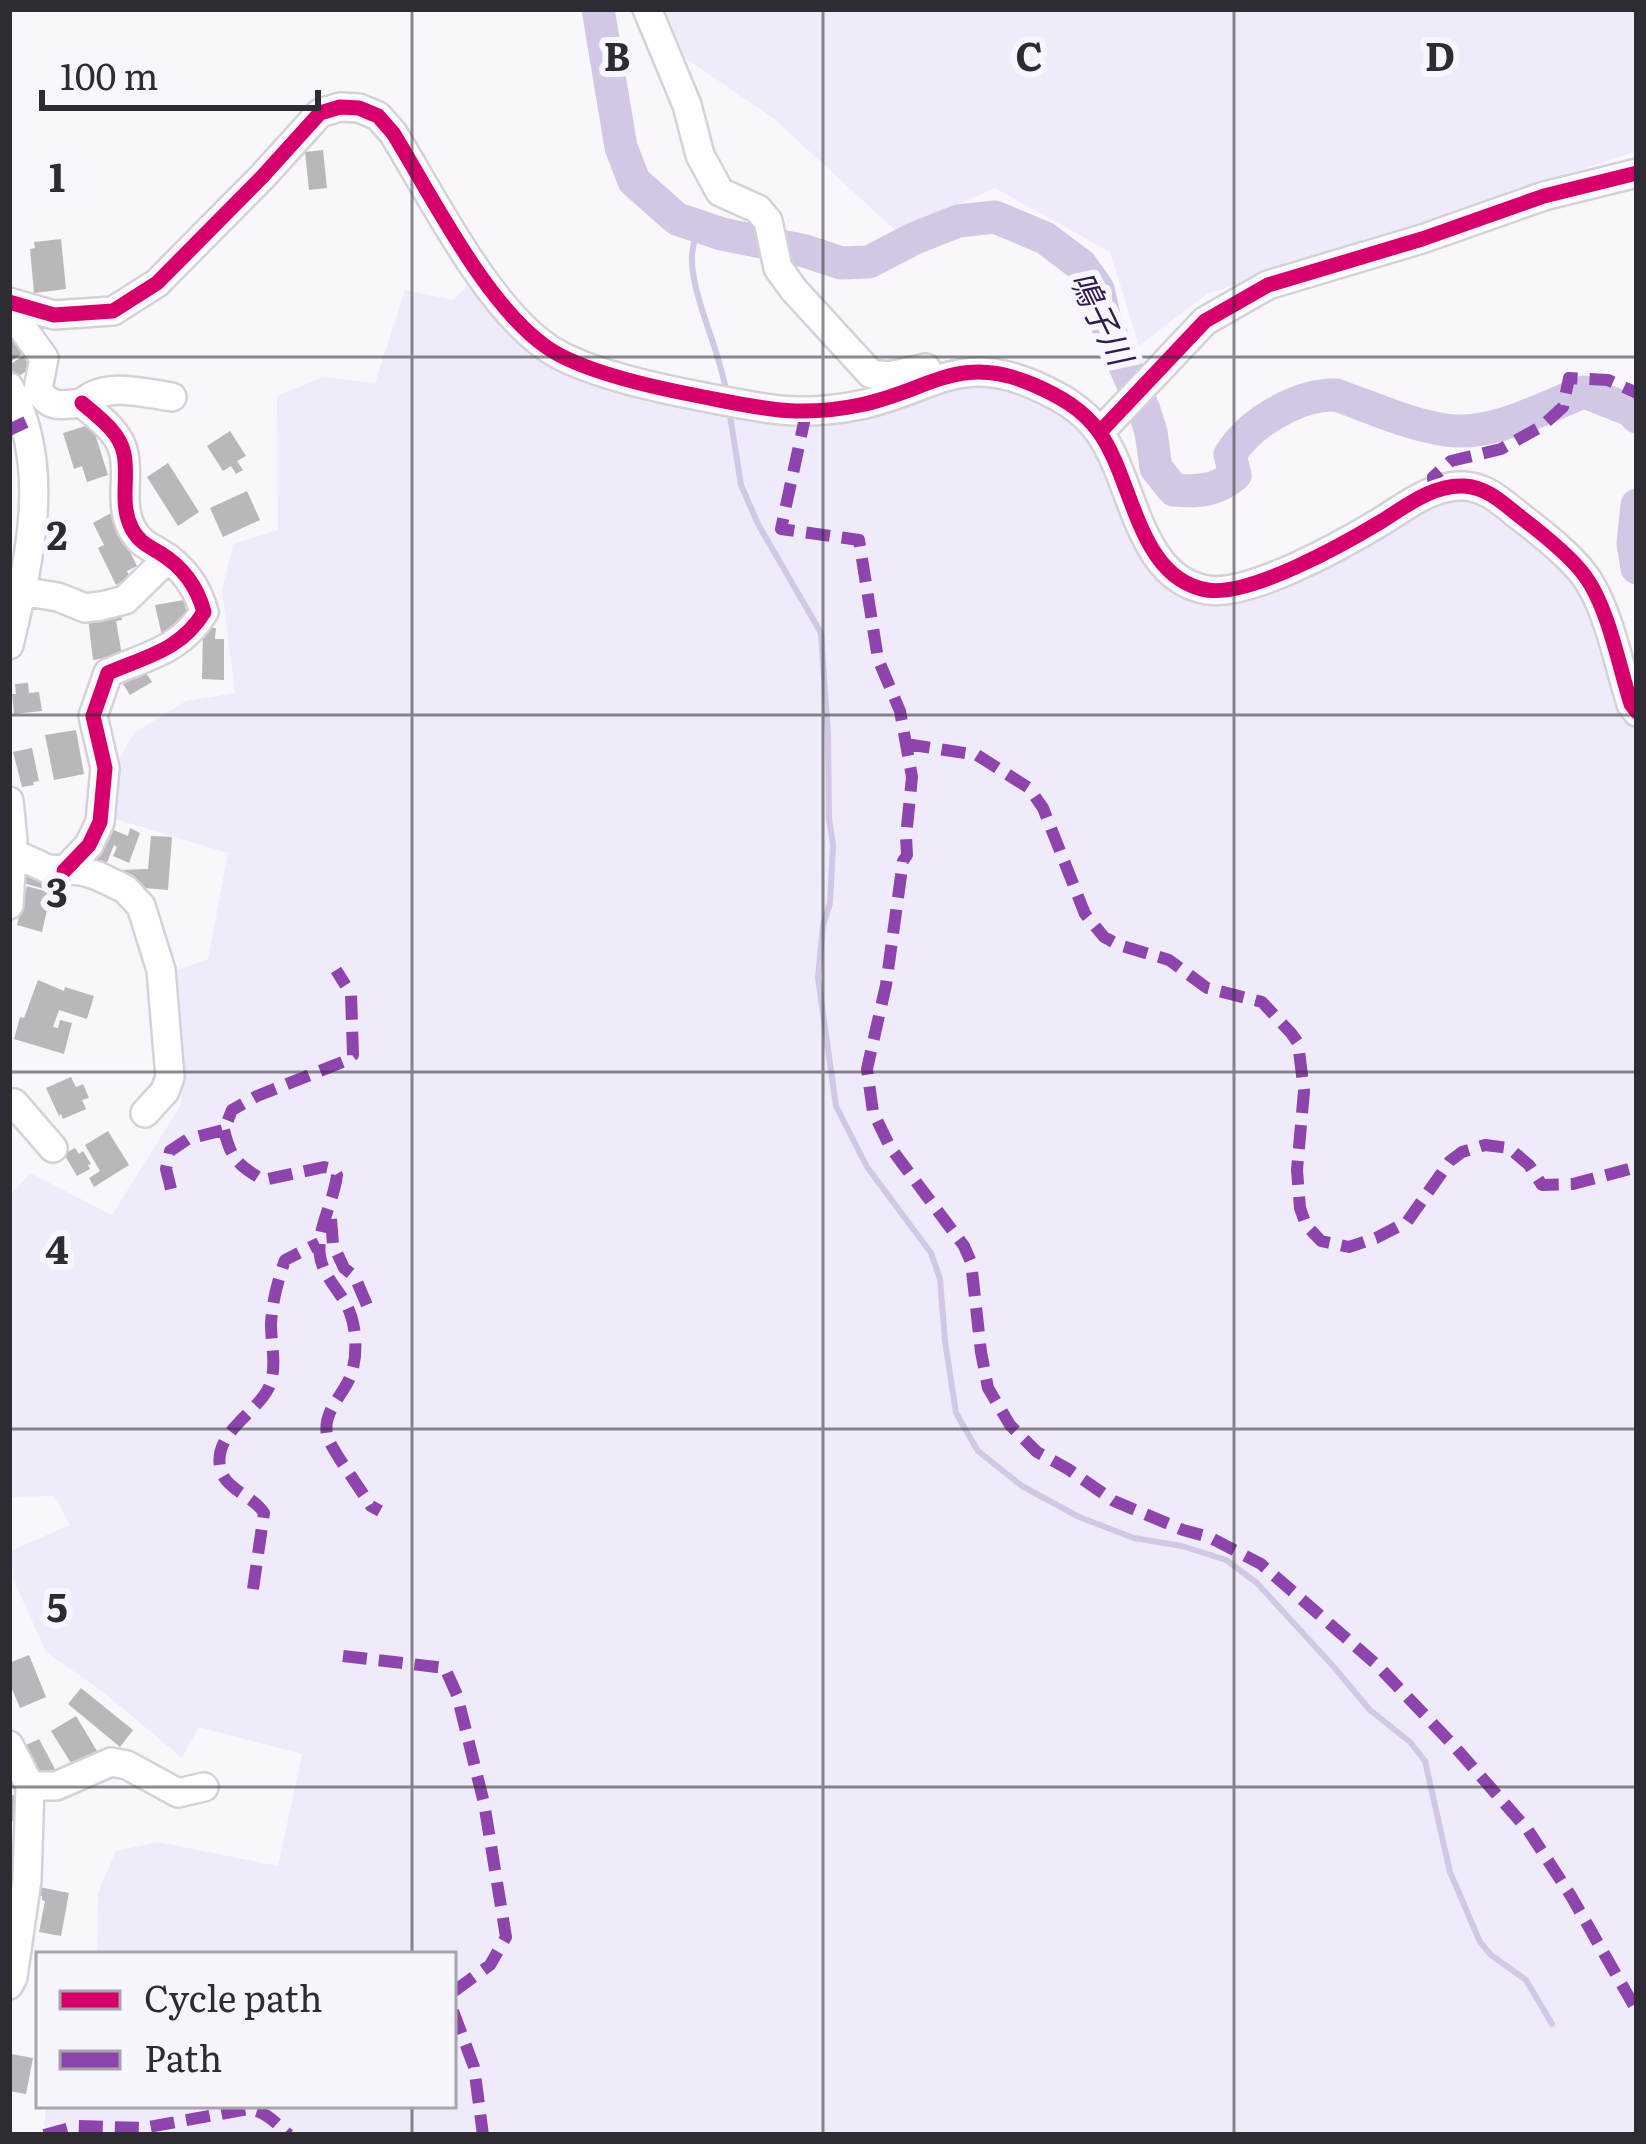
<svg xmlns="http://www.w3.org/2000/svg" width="1646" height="2144" font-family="Literata,'Noto Sans JP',serif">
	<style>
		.green { fill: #f0ebfb }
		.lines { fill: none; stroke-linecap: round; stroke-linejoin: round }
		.stream { stroke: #d2c8e5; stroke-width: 6 }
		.river { stroke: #d2c8e5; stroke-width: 33 }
		.building { fill: #b9b7bc }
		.minor-casing { stroke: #d4d2d7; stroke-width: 32 }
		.minor { stroke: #fefeff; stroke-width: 27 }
		.quiet { stroke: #8e44ad; stroke-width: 12; stroke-dasharray: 24 12; stroke-linecap: butt }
		.cycleway-casing { stroke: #f8f6fd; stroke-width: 22 }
		.cycleway { stroke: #d6006c; stroke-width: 15 }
		.grid { fill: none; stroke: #2e2c32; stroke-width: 3; stroke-opacity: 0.55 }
		.labels { text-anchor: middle; stroke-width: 12; stroke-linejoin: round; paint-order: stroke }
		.water-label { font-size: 33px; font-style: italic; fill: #311c4c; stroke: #f8f6fd }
		.grid-label { font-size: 39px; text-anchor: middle; font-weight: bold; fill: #2e2c32; stroke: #f8f6fd; stroke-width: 12; stroke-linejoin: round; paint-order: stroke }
	</style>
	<rect width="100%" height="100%" fill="#f9f7fc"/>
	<path class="green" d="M660,9H1637V154L1631,153L1207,294L1139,346L1110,252L995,188L897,232L773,118L682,56Z
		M471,281L503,323L754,419L794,424L828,423L958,383L989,384L1026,393L1063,410L1091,439L1110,478L1206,601H1242L1277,587L1444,499L1465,497L1485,503L1525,534L1575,581L1589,605L1621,708L1637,732V2135H57L44,2126L46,2105H453V1955H97L98,1893L116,1851L158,1842L278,1866L302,1754L199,1727L182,1758L103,1692L46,1652L14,1581L10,1551L70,1525L54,1496L11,1497L9,1493V1197L30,1173L112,1215L182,1103L169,973L208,959L228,853L105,816L114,766L134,733L186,701L235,693L222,590L233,544L278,530L277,396L323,377L375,383L405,290L453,300Z"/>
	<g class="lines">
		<path class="stream" d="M697,225C696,235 693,245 692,255C690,293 720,350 726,391
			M729,409L741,485L758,524L821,633L828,735L829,819L833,845L830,903L823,925L818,978L836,1106L867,1167L931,1253L940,1279L945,1341L956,1413L978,1451L1022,1486L1079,1517L1134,1538L1182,1546L1226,1560L1257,1583L1333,1666L1370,1710L1410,1742L1425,1761L1450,1872L1480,1942L1491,1955L1526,1980L1552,2024"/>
		<path class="river" d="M598,9L621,147L634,181L677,219L722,234L805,251L841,263L869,262L913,239L958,221L995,217L1045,238L1081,265L1098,289L1105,320L1144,410L1151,432L1156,468L1174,490C1198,492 1216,491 1235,475L1230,455C1249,423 1298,394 1336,395C1371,407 1409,425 1446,430C1492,437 1542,408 1584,392L1630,410L1637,417
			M1637,505L1633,544L1637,568"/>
	</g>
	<path class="building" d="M323,150L327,188L309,190L305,152Z
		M61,239L66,289L34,293L30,249L35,248L34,242Z
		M9,321L28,349L12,361L9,356Z
		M23,356L31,368L16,378L9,365Z
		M92,424L108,475L87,482L82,466L74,469L63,433Z
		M230,431L246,456L237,461L243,470L236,474L231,466L223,471L207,446Z
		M168,463L199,512L178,526L147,477Z
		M247,491L260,520L223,537L210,508Z
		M111,513L137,566L127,571L130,578L116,585L98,548L104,545L93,523Z
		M184,600L189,625L162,636L155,605Z
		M121,612L122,620L116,621L122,655L93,660L88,618Z
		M203,628H216L215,639H224V680L202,679Z
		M144,670L152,682L130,695L123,684Z
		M28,683L29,693L39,692L42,711L14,714L12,694H16L15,684Z
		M76,730L84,774L54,780L45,735Z
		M32,748L39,781L33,782L34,785L22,787L13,752Z
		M104,826L128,836L130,828L140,833L129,863L113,856L117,847L114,845L106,865L92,860Z
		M151,836L172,837L168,890L132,887L119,878L120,870L148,869Z
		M24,867L55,876L51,891L20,882Z
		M27,886L51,893L42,932L17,925Z
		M38,980L64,991L65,987L94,996L87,1019L59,1010L53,1027L58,1028L60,1020L72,1023L64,1054L14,1039L20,1017L24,1018Z
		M71,1077L76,1087L83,1084L89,1098L82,1100L86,1109L63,1119L61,1114L59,1116L46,1088Z
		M108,1131L129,1165L94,1187L89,1178L100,1171L85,1145Z
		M75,1148L79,1154L83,1151L91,1164L88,1165L90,1169L77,1176L64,1154Z
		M29,1655L46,1697L20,1708L9,1682V1663Z
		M81,1688L133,1730L120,1747L68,1704Z
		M76,1716L100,1756L76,1771L51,1731Z
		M39,1739L55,1769L40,1777L24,1746Z
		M9,1795H21L22,1821H9Z
		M34,1886L69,1893L61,1936L39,1932L45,1901L42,1900V1896L33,1895Z
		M11,2054L33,2058L26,2094L9,2091Z"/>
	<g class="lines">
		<g class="minor-casing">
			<path id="minor" d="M647,9L687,105L700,155L720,192L758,209L768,221L778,268L794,290L871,374L889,376L926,368
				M9,302L54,315L113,311L157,283L262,177L320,113L340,107L359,108L378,116L393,133C433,198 485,303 545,346C579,371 657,388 699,396C761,408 797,418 860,405C929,391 958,352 1034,385C1059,396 1083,409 1099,432C1134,480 1137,578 1207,590C1250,597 1344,544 1382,521C1406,506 1434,484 1464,486C1486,487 1502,502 1518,515C1539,531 1570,555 1585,576C1608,607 1619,666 1631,704L1637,712
				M10,303L21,326L44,358L38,389C49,409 62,405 82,403C105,381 144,393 172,397
				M9,387C53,466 29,562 9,645
				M1100,432L1205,321L1268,285L1422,239L1544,196L1637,173
				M21,591L58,597L85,608L101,606L125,600L168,558
				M9,801L13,840L9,905
				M13,853L48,869L82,871L98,876L125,889L141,906L161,970L170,1077L165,1091L145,1113
				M64,871L89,845L100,822L105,768L93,716L108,673C147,656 181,650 204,612C197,586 183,567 160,553C147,545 140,543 132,529C119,504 129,479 124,454C120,432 98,417 82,403
				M9,1109L14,1103L53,1148
				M9,1745L30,1786L27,1880L13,1977L9,1985
				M30,1786H56L111,1762L127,1765L178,1793L204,1787"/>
		</g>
		<use href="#minor" class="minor"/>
		<path class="quiet" d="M806,413L781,529L859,540L878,659L900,711L912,777L906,837L907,855L903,861L886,985L867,1069L873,1112L890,1147L964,1246L971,1262L981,1352L988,1388L1010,1425L1037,1452L1068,1469L1114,1501L1183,1530L1209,1537L1261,1564L1377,1665L1454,1746L1528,1830L1571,1896L1637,2011
			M9,430L26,422
			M1434,492L1433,477L1451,461L1501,449L1542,426L1563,407L1569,378L1608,380L1637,393
			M906,744L977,755L1029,788L1043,808L1085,914L1104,937L1119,945L1169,960L1207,988L1262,1002L1291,1033L1298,1043L1304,1091L1297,1170L1300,1208L1306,1225L1321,1241L1349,1247L1376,1238L1407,1222L1450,1161L1462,1152L1485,1145L1509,1148L1529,1165L1542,1185L1573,1184L1637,1167
			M224,1130C231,1159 238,1165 263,1180L324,1167L333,1169L337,1175C334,1201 316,1230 320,1256C323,1278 343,1293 350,1313C356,1328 357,1352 353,1368C348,1393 322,1408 327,1435C330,1448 362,1491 371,1506L380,1511
			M171,1189L166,1169L170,1151L188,1139L224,1130L232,1110L257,1096L345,1061L353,1055L351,994L336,970
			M331,1219L333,1244L344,1268L355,1277L369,1310
			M253,1589L264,1513C253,1495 224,1490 220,1467C214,1433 255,1414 268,1389C278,1370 271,1345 271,1324C272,1302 278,1280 285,1260L319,1243
			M343,1656L445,1668L457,1695L484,1803L506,1937L490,1965L453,1992
			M453,2011L474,2067L483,2135
			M44,2135L78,2126L143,2128L248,2109C266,2111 276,2123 289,2135"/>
		<g class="cycleway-casing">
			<path id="cycleway" d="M9,302L54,315L113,311L157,283L262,177L320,113L340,107L359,108L378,116L393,133C433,198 485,303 545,346C579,371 657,388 699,396C761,408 797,418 860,405C929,391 958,352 1034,385C1059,396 1083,409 1099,432C1134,480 1137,578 1207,590C1250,597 1344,544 1382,521C1406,506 1434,484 1464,486C1486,487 1502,502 1518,515C1539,531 1570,555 1585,576C1608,607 1619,666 1631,704L1637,712
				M1100,432L1205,321L1268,285L1422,239L1544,196L1637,173
				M64,871L89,845L100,822L105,768L93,716L108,673C147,656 181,650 204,612C197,586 183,567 160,553C147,545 140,543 132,529C119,504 129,479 124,454C120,432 98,417 82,403"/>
		</g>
		<use href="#cycleway" class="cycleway"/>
	</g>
	<path class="grid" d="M412,9V1955M823,9V2135M1234,9V2135M9,357H1637M9,715H1637M9,1072H1637M9,1429H1637M9,1787H1637M412,2105V2135"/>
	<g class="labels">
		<g class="water-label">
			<text transform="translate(1101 318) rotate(64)" y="12">鳴子川</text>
		</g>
	</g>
	<g class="grid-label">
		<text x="617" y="71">B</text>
		<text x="1029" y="71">C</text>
		<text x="1440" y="71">D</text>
		<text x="57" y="192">1</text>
		<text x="57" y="550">2</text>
		<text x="57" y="907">3</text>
		<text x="57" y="1264">4</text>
		<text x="57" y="1622">5</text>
	</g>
	<rect width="1646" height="2144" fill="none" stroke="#2e2c32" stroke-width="24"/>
	<rect x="36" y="1952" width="420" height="156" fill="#f8f6fd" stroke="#a7a5ac" stroke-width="3"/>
	<rect x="60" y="1991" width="60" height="18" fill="#d6006c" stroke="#a7a5ac" stroke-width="3"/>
	<text x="144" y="2012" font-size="36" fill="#2e2c32">Cycle path</text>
	<rect x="60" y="2051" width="60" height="18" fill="#8e44ad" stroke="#a7a5ac" stroke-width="3"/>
	<text x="144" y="2072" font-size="36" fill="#2e2c32">Path</text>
	<path d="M42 90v18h276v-18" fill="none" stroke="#2e2c32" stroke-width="6"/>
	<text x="60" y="90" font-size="36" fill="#2e2c32" stroke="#f8f6fd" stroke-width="9" paint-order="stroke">100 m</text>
</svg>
